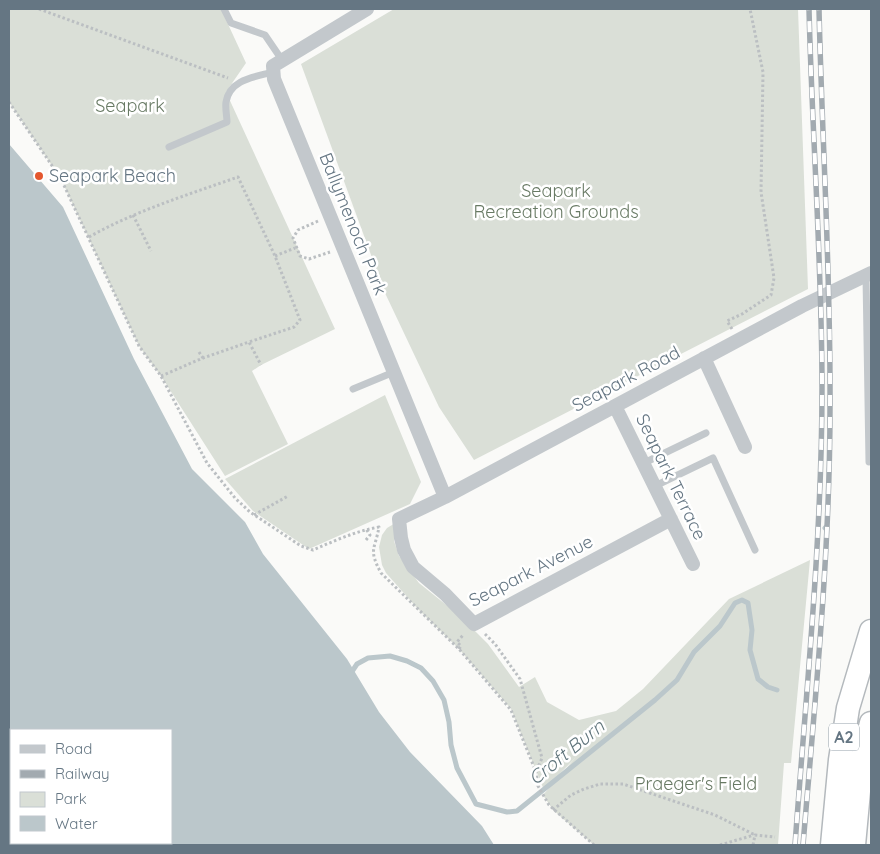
<svg xmlns="http://www.w3.org/2000/svg" width="880" height="854" font-family="Quicksand,sans-serif">
	<style>
		.green { fill: #dadfd7 }
		.water { fill: #bbc7cb; fill-rule: evenodd }
		.lines { fill: none; stroke-linecap: round; stroke-linejoin: round }
		.stream { stroke: #bbc7cb; stroke-width: 5 }
		.trunk-casing { stroke: #b4b9bd; stroke-width: 25 }
		.path { stroke: #bbbfc2; stroke-width: 3; stroke-dasharray: 2.5 2.5; stroke-linecap: butt }
		.service { stroke: #c3c8cc; stroke-width: 7 }
		.minor { stroke: #c3c8cc; stroke-width: 14 }
		.trunk { stroke: #fff; stroke-width: 22 }
		.rail-casing { stroke: #a2aab0; stroke-width: 5.5 }
		.rail { stroke: #fff; stroke-width: 4; stroke-dasharray: 11; stroke-linecap: butt }
		.poi-dot { fill: #e4572e; stroke: #fff; stroke-width: 2 }
		.labels { text-anchor: middle; stroke-width: 5; stroke-linejoin: round; paint-order: stroke }
		.shield { fill: #fff; stroke: #939fa8; stroke-width: 1 }
		.shield-label { font-size: 16px; font-weight: bold; fill: #657683 }
		.park-label { font-size: 18px; fill: #687a64; stroke: #fff }
		.poi-label { font-size: 18px; fill: #657683; stroke: #fff; text-anchor: start }
		.street-label { font-size: 18px; fill: #657683; stroke: #fff }
		.water-label { font-size: 19px; font-style: italic; fill: #60757c; stroke: #fff }
	</style>
	<rect width="100%" height="100%" fill="#fafaf8"/>
	<path class="green" d="M9,9H221L246,63L226,92L335,329L261,365L252,371L288,444L225,476L161,376L139,346L61,179L9,102Z
		M394,9H798L808,289L474,460L439,407L385,293L301,64Z
		M385,395L421,482L410,504L309,549L253,511L225,479Z
		M397,522L394,541L399,556L419,583L460,616L488,644L519,687L535,677L547,702L579,720L616,711L643,689L729,599L810,560L791,763H784L778,845H594L553,810L543,795L576,757L544,790L511,709L459,649L418,609L386,573L382,565L379,547L382,535L387,528Z"/>
	<path class="water" d="M9,144L63,207L134,359L192,469L245,522L263,554L347,659L379,712L410,752L482,826L494,845H9ZM11,730H171V843H11Z"/>
	<g class="lines">
		<path class="stream" d="M825,528L826,527
			M353,670L357,664L368,658L390,656L407,661L421,668L433,681L444,700L449,722L451,745L457,768L476,804L507,812L517,811L655,700L677,680L694,652L720,626L735,603L742,600L748,603L752,630L750,650L758,679L768,687L777,690"/>
		<g class="trunk-casing">
			<path id="trunk" d="M832,845L840,760L848,708L871,631
				M854,845L862,759L871,723"/>
		</g>
		<path class="path" d="M39,9L228,78
			M9,102L61,179L139,346L161,376L207,463L235,498L250,512L301,546L313,550C334,541 356,531 379,527C375,550 368,549 381,573L459,649L511,710L536,772L538,786L549,805L594,845
			M133,215L151,251
			M318,221L298,230L293,238L300,256L309,259L330,252
			M89,237C135,211 187,195 238,177L275,256L300,320L294,327L249,342
			M275,256L295,248
			M732,329L727,321L742,314L771,295L774,278L761,192L763,72L750,9
			M199,352L203,358
			M161,376L203,358L249,342L261,365
			M254,515L288,496
			M366,540L370,535L366,529
			M485,634L495,644L520,679L542,758L536,772
			M459,649L461,646L457,642L464,634
			M553,810L571,795L584,789L600,784H623L715,815L755,835
			M720,845L754,835
			M753,845L755,835L775,837"/>
		<path class="service" d="M224,9L231,23L265,35L282,60
			M169,147L227,122C227,116 225,108 226,102C230,79 255,77 273,72
			M866,276L869,462
			M353,389L394,372
			M644,463L706,433
			M655,486L713,458L755,550"/>
		<path class="minor" d="M367,9L273,66L274,79L445,497
			M704,358L745,447
			M615,406L693,564
			M671,519L474,624L445,594L413,567L404,550L401,538L399,519L445,497L802,306L871,273"/>
		<use href="#trunk" class="trunk"/>
		<g class="rail-casing">
			<path id="rail" d="M795,845C806,693 822,540 822,387C822,261 812,135 809,9
				M803,845C815,700 830,554 830,408C831,275 822,142 819,9"/>
		</g>
		<use href="#rail" class="rail"/>
	</g>
	<circle class="poi-dot" cx="39" cy="176" r="5"/>
	<g class="labels">
		<rect class="shield" x="829" y="723.5" width="30" height="27" rx="4"/>
		<g class="shield-label">
			<text x="844" y="743">A2</text>
		</g>
		<g class="park-label">
			<text x="130" y="112">Seapark</text>
			<text x="556" y="197">Seapark<tspan x="556" dy="21">Recreation Grounds</tspan></text>
			<text x="696" y="790">Praeger's Field</text>
		</g>
		<g class="poi-label">
			<text x="49" y="182">Seapark Beach</text>
		</g>
		<g class="street-label">
			<text transform="translate(353 224) rotate(68)" y="6">Ballymenoch Park</text>
			<text transform="translate(626 379) rotate(-28)" y="6">Seapark Road</text>
			<text transform="translate(671 477) rotate(64)" y="6">Seapark Terrace</text>
			<text transform="translate(531 571) rotate(-27)" y="6">Seapark Avenue</text>
		</g>
		<g class="water-label">
			<text transform="translate(566 752) rotate(-39)" y="7">Croft Burn</text>
		</g>
	</g>
	<rect width="880" height="854" fill="none" stroke="#657683" stroke-width="20"/>
	<rect x="10" y="729" width="162" height="115" fill="#ffffff" stroke="#c1c8cd"/>
	<rect x="20" y="745" width="25" height="8" fill="#c3c8cc" stroke="#c1c8cd"/>
	<text x="55" y="754" font-size="15" fill="#657683">Road</text>
	<rect x="20" y="770" width="25" height="8" fill="#a2aab0" stroke="#c1c8cd"/>
	<text x="55" y="779" font-size="15" fill="#657683">Railway</text>
	<rect x="20" y="792" width="25" height="15" fill="#dadfd7" stroke="#c1c8cd"/>
	<text x="55" y="804" font-size="15" fill="#657683">Park</text>
	<rect x="20" y="816" width="25" height="15" fill="#bbc7cb" stroke="#c1c8cd"/>
	<text x="55" y="829" font-size="15" fill="#657683">Water</text>
</svg>
